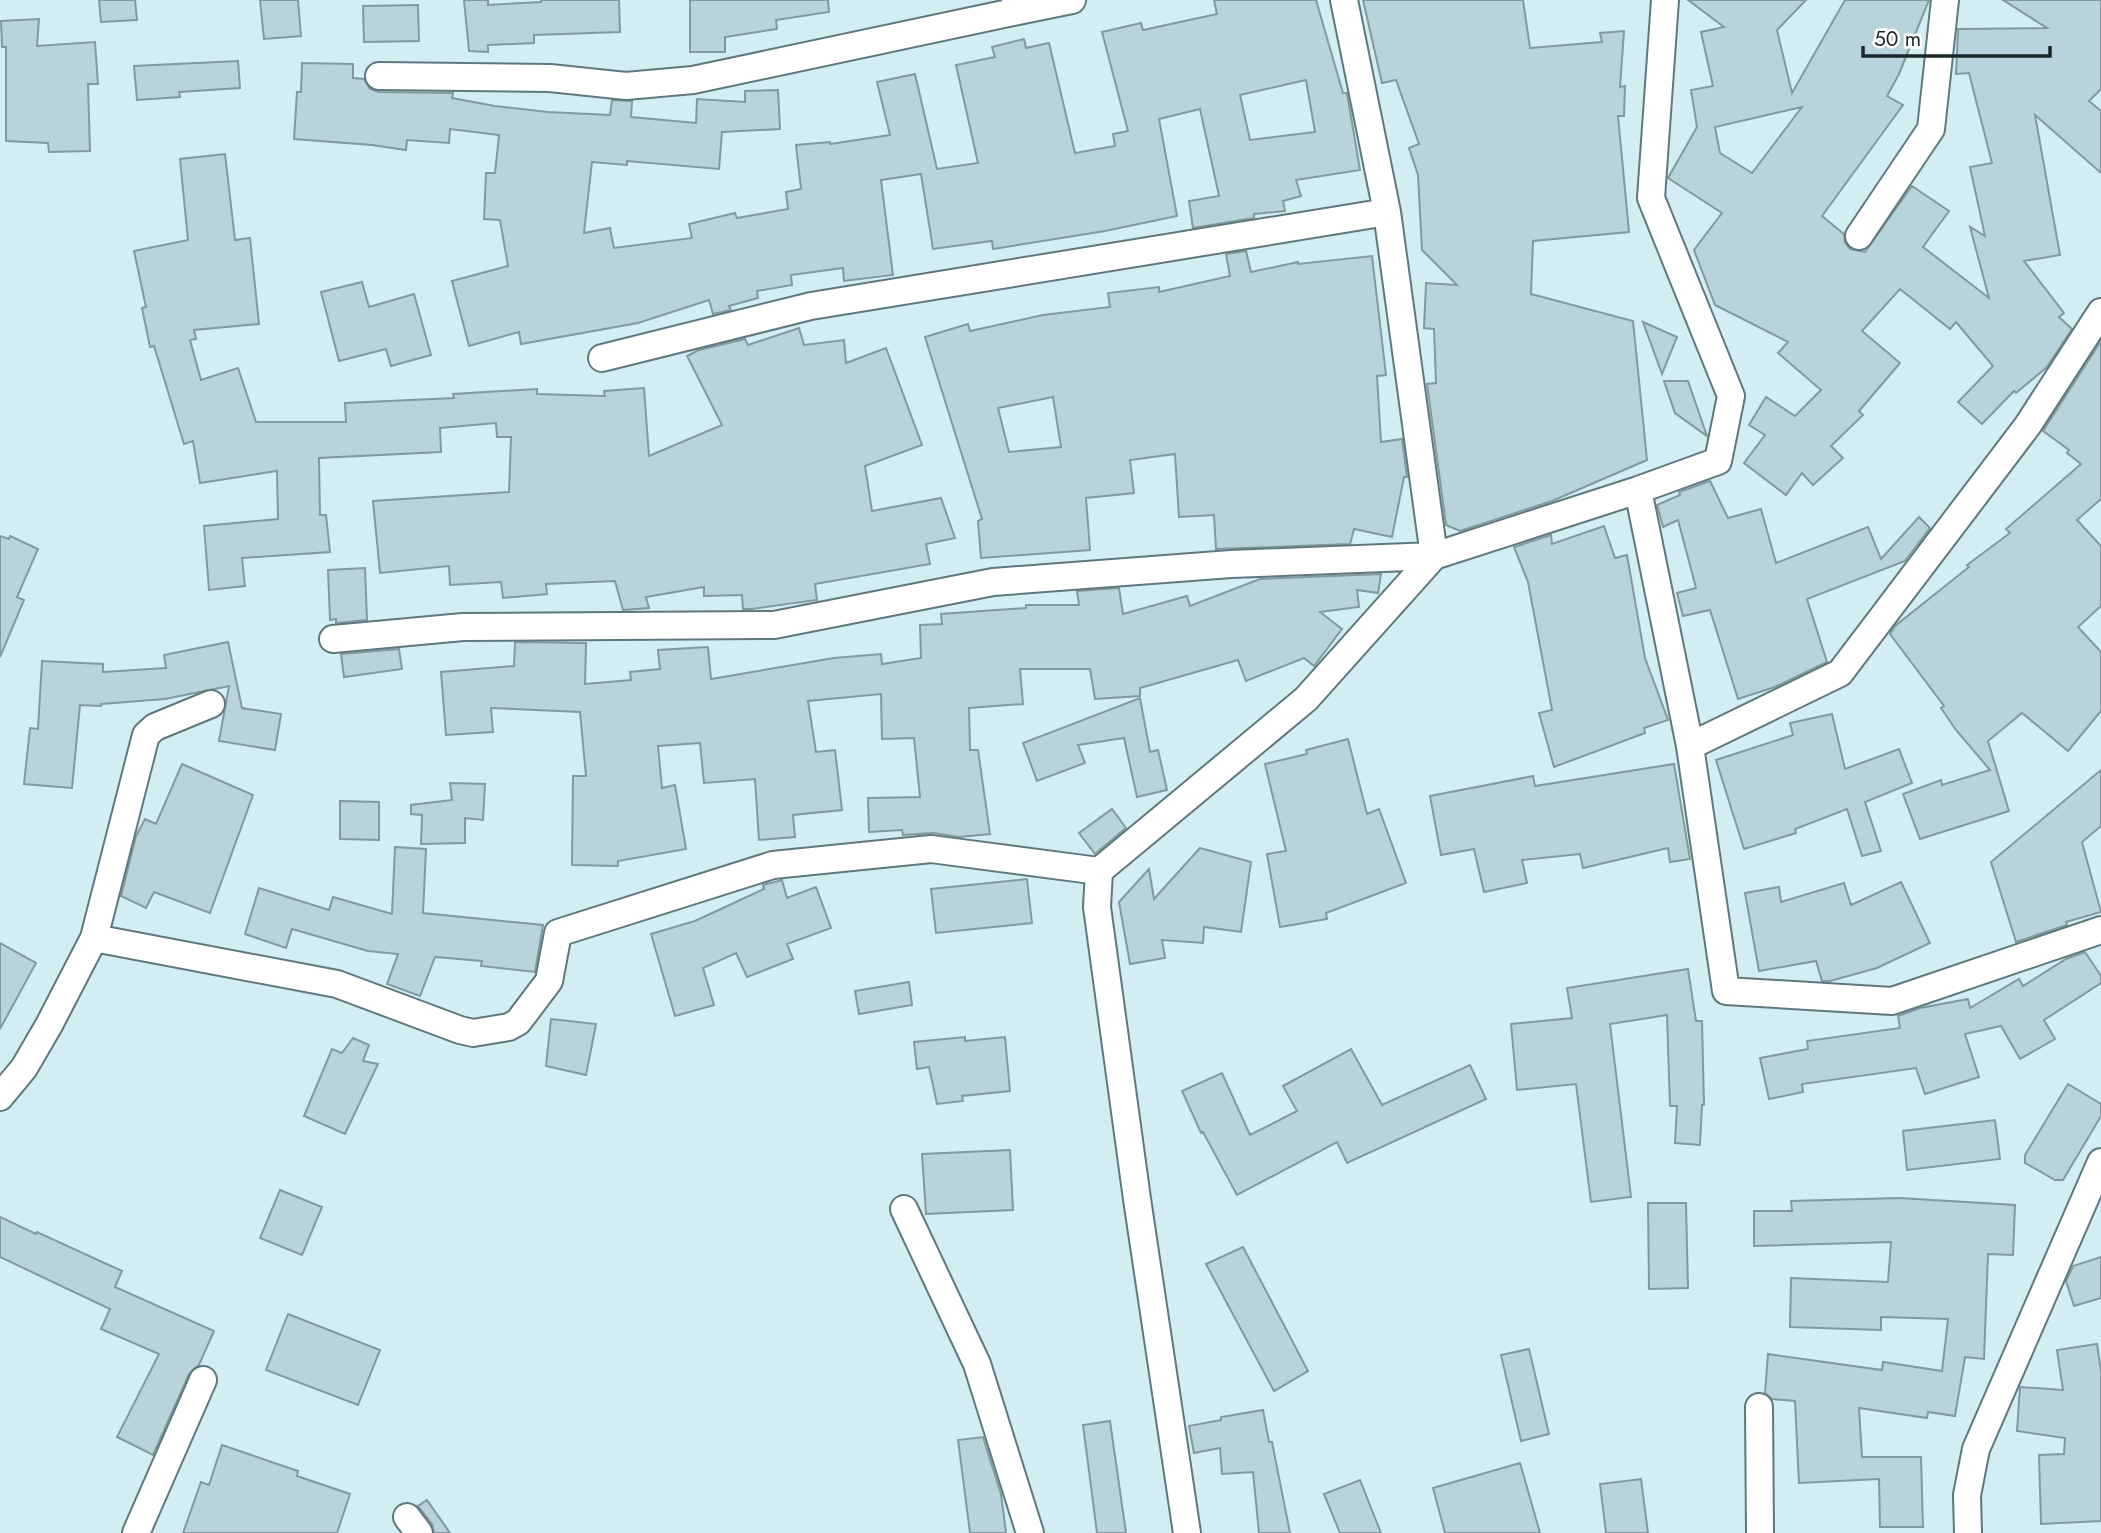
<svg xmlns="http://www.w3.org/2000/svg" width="2101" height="1533" font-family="Jost,sans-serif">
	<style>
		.building { fill: #b8d3d9; stroke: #809a9f; stroke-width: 2; fill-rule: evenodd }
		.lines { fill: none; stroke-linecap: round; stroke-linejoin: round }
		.minor-casing { stroke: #5f787d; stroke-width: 30 }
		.minor { stroke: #fff; stroke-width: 26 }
	</style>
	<rect width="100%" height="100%" fill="#d2eef3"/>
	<path class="building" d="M99,0H135L137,20L101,22Z
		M260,0H298L301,36L264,39Z
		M464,0H488V5L541,2V0H619L620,32L534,35V43L488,45V52L469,51Z
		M690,0H828L829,12L776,20L777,29L725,37V52H690Z
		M1214,0H1316L1343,93H1347L1360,170L1296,180L1301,196L1283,201L1285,211L1254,214V218L1193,228L1189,201L1219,196L1200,109L1159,119L1177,216L1105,231L993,249L992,241L933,249L921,174L881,180L893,275L844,281L843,268L791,275L792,285L757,291L758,298L729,306L731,310L713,314L709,300L638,323L521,344L519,332L469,346L452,281L508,266L500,220L484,219L486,173H495L499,135L450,129L449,143L407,140L406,150L372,145L294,139L297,92H301L302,63L353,64V78L364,79L370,89L379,92L453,93L452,98L495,106L548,112L610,115L612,100L632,101L631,117L696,123L697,99L745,102V91L778,90L780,129L722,132L719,169L627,161V165L592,162L584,233L610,228L614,248L692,238L689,224L735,213L737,218L788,209L786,192L801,189L796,145L830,142V144L890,135L877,82L915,74L937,169L978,163L956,65L995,57L992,47L1024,39L1026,48L1049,43L1075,153L1115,146L1113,134L1128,131L1102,32L1141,23L1143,30L1217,14ZM1306,80L1315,132L1250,140L1240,95Z
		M1363,0H1523L1530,48L1602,42L1600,33L1624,31L1620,87L1625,86L1624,116H1618L1629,232L1533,241L1531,294L1633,321L1647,460L1552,501L1460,531L1446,525L1427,384L1436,383L1434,329L1424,328L1426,283L1457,285L1422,250L1418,175L1409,148L1419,144L1396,80L1382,83Z
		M1688,0H1806L1777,30L1792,93L1845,0H1929L1899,74L1887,96L1903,105L1822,216L1844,234L1845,242L1850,249L1865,252L1912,186L1949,211L1923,247L1989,298L1970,227L1985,236L1970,167L1992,163L1969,73L1956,74L1958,29L2047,28L2003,0H2101V89L2089,101L2101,111V173L2035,115L2060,255L2024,261L2064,313L2059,317L2072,329L2047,367L2016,393L2014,391L1982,424L1958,402L1993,366L1956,322L1950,329L1900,289L1862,331L1900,363L1859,411L1863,415L1831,446L1843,458L1813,485L1802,473L1786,495L1744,463L1765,435L1749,425L1766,397L1795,416L1821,390L1778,353L1788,342L1715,305L1694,250L1722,213L1668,178L1697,127L1691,90L1713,86L1701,32L1724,27ZM1802,107L1752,173L1720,153L1715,127Z
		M418,5L419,41L364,42L363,6Z
		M39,19L37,46L95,42L98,84H88L90,151L49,152L48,143L6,141V47H2L1,21Z
		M238,61L240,88L179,92L180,97L137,100L134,66Z
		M225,154L235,240L250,238L259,324L194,330L196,339L190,340L201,380L238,368L256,422H346L345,403L454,398L453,394L537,389V394L605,396L604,391L644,388L649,456L722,425L687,356L699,350L745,339L748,345L799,328L804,345L844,340L846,363L886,348L922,445L865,466L872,511L941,498L955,538L926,544L930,564L815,584L817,600L752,609H743L742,595L704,596V587L646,597L649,608L623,610L615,581L546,584L547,594L503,598L501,582L450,585L449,566L380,573L373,501L509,492L511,437H497L496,423L440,428L441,452L319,458L320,515H326L330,552L242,558L245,586L209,590L204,526L278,519L277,471L200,483L193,441L184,444L154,346L150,347L142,308L146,307L134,251L188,240L180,159Z
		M1246,251L1251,272L1298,262V264L1372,256L1386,375L1377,376L1381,442L1402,439L1407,477H1404L1392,537L1354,529L1350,544L1216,549L1214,515L1179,517L1175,454L1130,460L1134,493L1086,498L1090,550L981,558L978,521L982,519L925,337L968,324L970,331L1043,315L1110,307L1108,293L1159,287V292L1230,276L1226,254ZM1053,397L1061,447L1009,452L998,408Z
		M362,282L369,307L414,294L431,355L391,366L386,349L339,361L321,292Z
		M1643,322L1677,337L1662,374Z
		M2101,341V499L2077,520L2101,546V606L2078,627L2101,652V711L2068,751L2022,713L1988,741L2009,811L1920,839L1903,794L1941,780L1942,785L1990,770L1956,730L1941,708L1944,706L1890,634L1895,626L1969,567L1967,565L2010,533L2006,529L2081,464L2067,453L2069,450L2043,431Z
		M1664,381H1688L1707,436L1675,413Z
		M1710,481L1728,518L1761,509L1776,563L1868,527L1881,559L1919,517L1930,528L1905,561L1807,599L1827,662L1775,687L1738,699L1710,610L1683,616L1677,593L1696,588L1678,520L1663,527L1657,505L1680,495L1679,492Z
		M1604,526L1615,558L1627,555L1645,658L1668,720L1644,728L1645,733L1554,767L1539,713L1552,710L1528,582L1514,547L1551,535L1552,544Z
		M0,536L9,539L10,536L38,549L17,597L24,600L0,657Z
		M365,568L367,620L336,623V619L330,620L328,570Z
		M1381,574L1378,593L1357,590L1359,607L1320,612L1342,629L1314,666L1304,658L1246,681L1238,660L1140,688V696L1095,699L1090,669H1020L1023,704L969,708L970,750H978L990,834L959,837L933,833L903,835L902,830L869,832L868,798L920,797L914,738L882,739L881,694L808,701L816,752L835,750L842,810L793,815L795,837L759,840L755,779L704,783L700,743L658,746L662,788L675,785L686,849L618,861V866L572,865L573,776H586L580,712L491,708L493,732L446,735L441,672L514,666L515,642L586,643L585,684L631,680L630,672L660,669L658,650L708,647L711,679L834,658L881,654L882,664L921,658L920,625L942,624L941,614L1026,608V605H1079L1077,591L1119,588L1123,614L1187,596L1190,606L1260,579Z
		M228,642L242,708L281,714L275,750L219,741L229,686L165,699L101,704V706L80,705L72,788L24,784L30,728L38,729L42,661L103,664V672L166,668L164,655Z
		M399,649L402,669L344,677L341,654Z
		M1140,698L1150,752L1158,750L1167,790L1137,797L1124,738L1078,745L1085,763L1037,781L1023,743Z
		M1832,714L1845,769L1899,749L1912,783L1865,802L1881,851L1862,856L1847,809L1795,829L1796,833L1744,849L1716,760L1793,735L1790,723Z
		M1348,739L1367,814L1379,809L1406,883L1326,913L1327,919L1280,927L1267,854L1286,851L1265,764L1307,754L1306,750Z
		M182,764L253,795L210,913L154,892L146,908L121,896L136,836L145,819L156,824Z
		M1674,764L1690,859L1670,862L1668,848L1583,868L1580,854L1522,860L1527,883L1484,892L1474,849L1441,855L1430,796L1533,776L1535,786Z
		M2101,770V826L2082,842L2101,912L2066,922L2067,925L2016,942L1991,862Z
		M450,783L485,784L483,820L465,818V843L421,844L422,815L411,814V805L452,800Z
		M340,801L379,802V840L340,839Z
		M1112,809L1126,828L1095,854L1079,833Z
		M395,847L426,849L423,913L543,925L535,972L481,966L482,961L435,957L420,996L387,984L398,954L368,951L292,929L286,948L245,934L259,888L329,910L333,897L392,914Z
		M1200,848L1251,862L1241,932L1204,927L1203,943L1162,940L1165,958L1130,964L1119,902L1149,869L1154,899Z
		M1027,879L1032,923L936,933L931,889Z
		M782,880L787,898L816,887L831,928L787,944L793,959L747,977L736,953L703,968L714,1005L675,1016L651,934L695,921L764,889L763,885Z
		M1901,882L1930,943L1877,968L1830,981H1822L1816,961L1759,971L1745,893L1779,887L1781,902L1844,883L1851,905Z
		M0,943L36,963L0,1029Z
		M2085,952L2101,976V983L2044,1020L2055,1039L2020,1059L2001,1026L1965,1034L1979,1077L1925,1094L1916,1068L1802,1084L1803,1092L1769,1099L1760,1058L1808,1049L1807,1041L1900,1028L1898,1016L1920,1008L1968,999L1970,1008L2019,979L2023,986L2066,959Z
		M1688,969L1696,1021H1702L1704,1105H1702L1700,1145L1675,1143L1677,1106H1670L1667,1015L1610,1024L1631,1197L1591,1202L1576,1084L1517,1090L1511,1024L1572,1018L1567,988Z
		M909,982L912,1005L859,1014L855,991Z
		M551,1019L596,1024L586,1075L546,1066Z
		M965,1037V1041L1005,1037L1010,1091L962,1096L963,1101L937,1104L929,1067L917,1069L914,1042Z
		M353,1038L369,1045L363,1061L378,1064L345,1134L304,1116L332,1049L342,1053Z
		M1351,1049L1382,1105L1470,1065L1486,1099L1347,1163L1337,1142L1237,1195L1203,1132L1201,1133L1182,1091L1222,1073L1250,1135L1297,1111L1283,1086Z
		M2068,1084L2101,1104V1116L2063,1180H2055L2025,1163V1155Z
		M1995,1120L2000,1159L1907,1170L1903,1131Z
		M1010,1150L1013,1210L926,1214L922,1154Z
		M280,1190L322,1207L302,1255L260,1238Z
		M1899,1198L2015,1205L2013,1255L1988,1254L1984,1359L1965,1357L1955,1416L1928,1412L1927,1418L1859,1408L1862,1457H1921L1923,1527H1880L1879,1479L1799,1483L1795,1401L1772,1399L1765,1393L1768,1354L1882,1370L1883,1362L1942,1371L1948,1319L1881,1317V1330L1790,1327L1791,1278L1888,1282L1891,1242L1754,1246V1211H1792L1791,1201Z
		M1648,1203H1686L1688,1288L1649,1289Z
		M0,1217L36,1234L37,1232L122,1271L115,1287L214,1331L199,1365L189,1374L153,1455L117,1437L159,1354L101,1329L110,1309L0,1257Z
		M1243,1247L1308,1371L1274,1391L1206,1264Z
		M2101,1257V1298L2074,1306L2066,1281L2073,1266Z
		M288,1314L380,1350L358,1405L266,1370Z
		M2097,1344L2101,1371V1521L2041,1524L2039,1455L2064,1454L2065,1438L2017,1431L2020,1387L2063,1390L2057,1350Z
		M1529,1349L1549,1434L1521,1441L1501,1355Z
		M1263,1410L1269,1442H1272L1290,1533H1259L1253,1472L1222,1474L1220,1448L1194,1453L1189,1426L1221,1420V1417Z
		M1110,1421L1126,1533H1097L1083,1425Z
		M983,1437L1001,1494L1006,1533H970L958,1440Z
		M222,1445L298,1471L297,1476L350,1494L337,1533H183L201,1482L209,1485Z
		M1520,1463L1540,1533H1445L1433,1488Z
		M1641,1479L1648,1533H1606L1600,1484Z
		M1360,1480L1381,1533H1340L1324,1494Z
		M427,1500L450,1533H434L432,1524L418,1506Z"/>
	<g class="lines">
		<g class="minor-casing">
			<path id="minor" d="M1015,0L1018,11L1072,0
				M379,76L550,78L626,86L693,80L1018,11
				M1859,236L1931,129L1945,0
				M602,358L811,306L1387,212
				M1638,490L1690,746L1726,991L1892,1001L2101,930
				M333,639L463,627L774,625L993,582L1231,564L1434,556L1638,490L1718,461L1731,396L1651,198L1665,0
				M1690,746L1840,673L2028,425L2101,312
				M94,938L337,984L460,1030L473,1033L509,1027L518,1022L549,981L558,933L773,865L931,849L1099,871
				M0,1097L24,1068L49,1025L94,938L146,735L155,727L211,704
				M904,1209L977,1364L1030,1533
				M1759,1407L1760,1533
				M407,1517L419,1533
				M136,1533L203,1380
				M1187,1533L1137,1199L1097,907L1099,871L1306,699L1434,556L1387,212L1344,0
				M1968,1533L1967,1495L1976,1449L2101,1162"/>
		</g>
		<use href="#minor" class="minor"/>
	</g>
	<path d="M1863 46v10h187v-10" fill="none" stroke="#1c2729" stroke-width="3.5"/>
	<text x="1874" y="46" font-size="21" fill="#1c2729" stroke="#ffffff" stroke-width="5" paint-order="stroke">50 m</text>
</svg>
